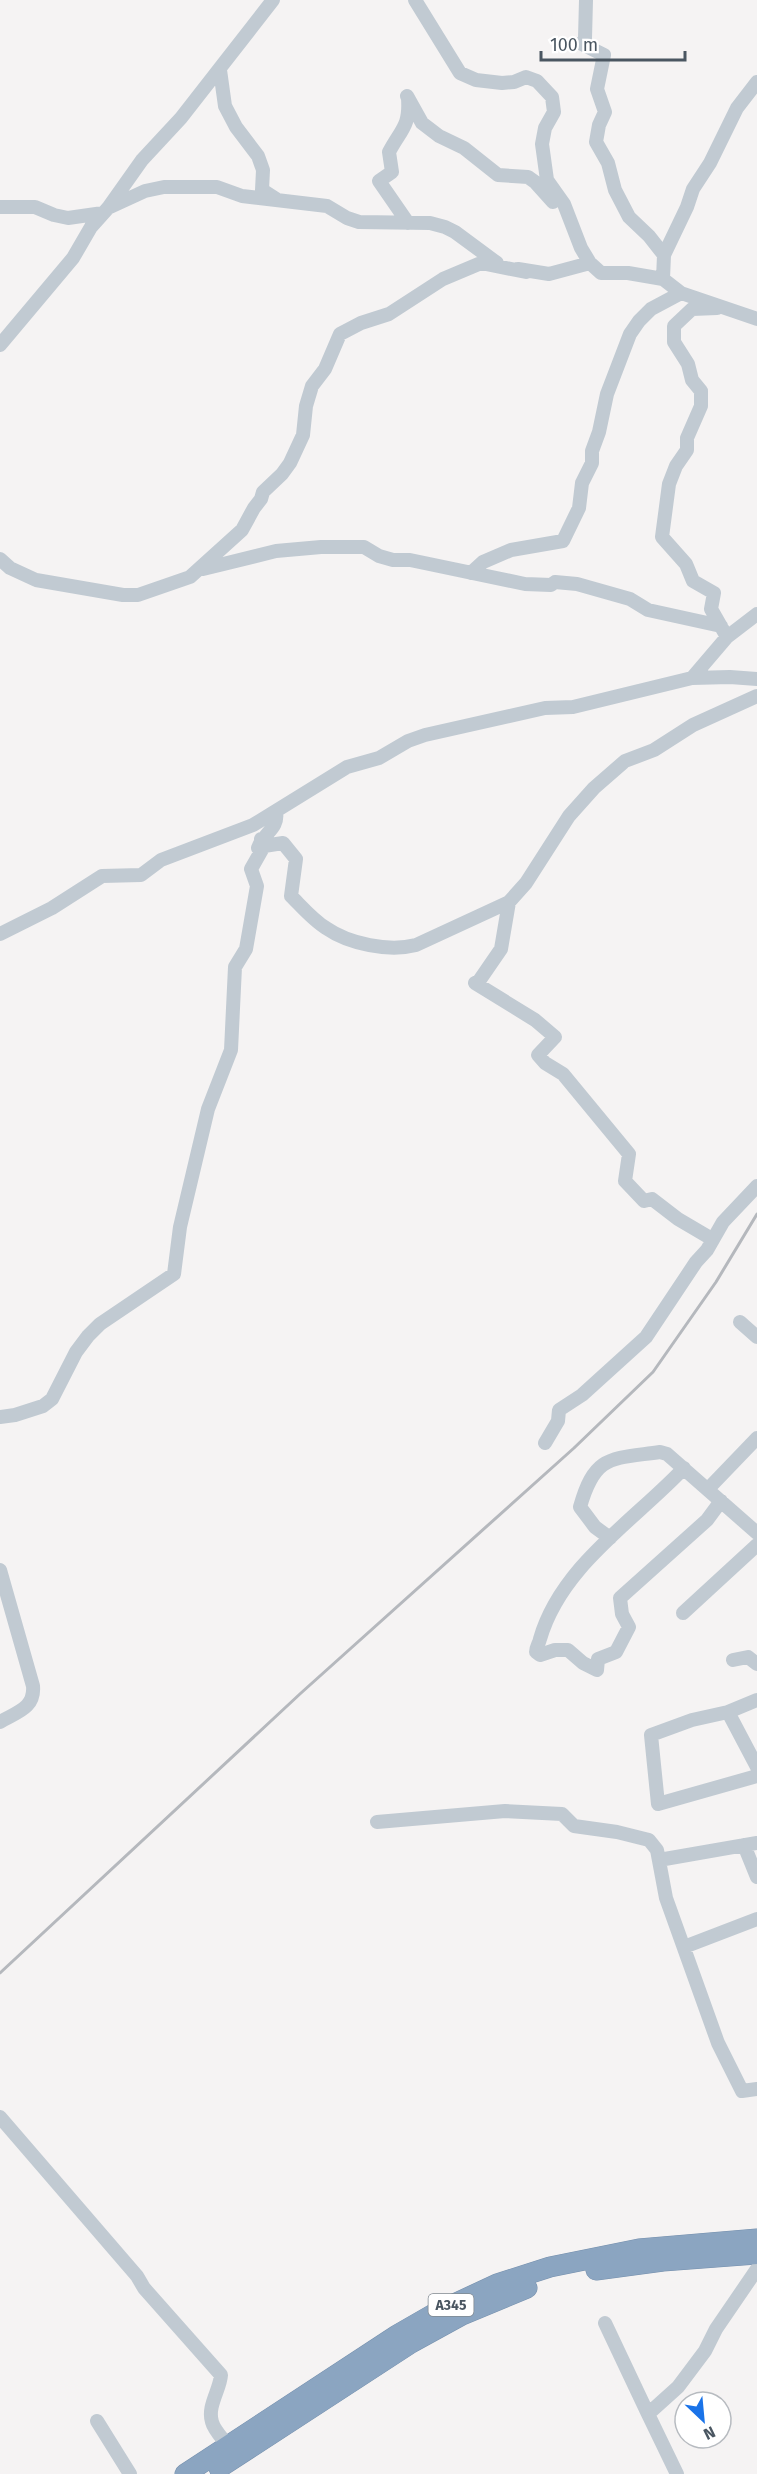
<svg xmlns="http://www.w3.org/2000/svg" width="757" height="2474" font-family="'Fira Sans',sans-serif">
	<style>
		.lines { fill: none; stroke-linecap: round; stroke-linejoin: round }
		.highway-casing { stroke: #7690ad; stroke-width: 21 }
		.minor { stroke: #c1cad2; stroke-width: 14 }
		.highway { stroke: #8ba5c1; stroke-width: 20 }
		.rail { stroke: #b5b8bd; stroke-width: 3 }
		.labels { text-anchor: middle; stroke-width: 4.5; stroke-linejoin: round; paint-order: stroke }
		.shield { fill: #fff; stroke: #808990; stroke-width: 1.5 }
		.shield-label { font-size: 14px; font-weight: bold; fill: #4a5661 }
	</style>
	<rect width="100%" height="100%" fill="#f5f3f3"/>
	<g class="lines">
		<g class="highway-casing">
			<path id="highway" d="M596,2270L663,2261L757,2254
				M219,2468L411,2343L462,2315L527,2288
				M185,2474L397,2335L437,2312L497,2284L550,2267L639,2249L757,2239"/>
		</g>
		<path class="minor" d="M415,0L460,73L476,80L502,83L514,82L526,77L537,81L552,97L554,112L545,128L542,144L547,180L564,204L581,248L590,263
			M586,0L585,38L582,44L604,55L597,89L605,112L599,125L596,142L608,163L615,190L629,217L649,236L664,255
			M220,70L225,106L236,127L258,156L263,170L262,190L276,199
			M407,96L422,123L439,136L464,148L498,175L528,177L535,182L553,202
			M408,98C410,127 401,129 389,152L392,172L379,181L408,223
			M0,207H35L54,215L68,218L103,213
			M108,208L145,191L164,187H217L242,196L327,206L347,218L359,222L430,223L445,227L455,232L497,263
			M518,269L549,274L590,263L601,273H628L663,279L681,293L757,319
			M663,279L664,255L687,207L693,189L710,163L737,108L757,82
			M717,308L692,309L674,326V342L688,364L692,380L701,391V406L687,438V450L676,466L669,484L662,537L686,564L693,581L714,593L711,609L727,637
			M0,345L73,258L91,227L108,208L142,160L181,118L273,0
			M0,559L10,568L36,580L123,595H138L190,577L242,530L254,508L261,499L263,492L282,474L290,463L303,435L306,406L312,386L325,369L340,334L361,323L389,314L443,279L481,263L526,272
			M203,569L276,551L321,547H364L379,556L393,560H410L434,565L525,584L551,585L555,582L577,584L630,599L648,610L721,626
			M471,573L483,562L511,550L563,541L579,508L582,483L592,463V451L599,432L607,394L630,334L639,321L651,309L681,293
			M692,678L727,637L757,614
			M261,839L264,846L283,843L296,859L291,896C302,907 313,920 326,928C349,944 389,952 416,945L509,902
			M258,848C263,833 279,829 276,812
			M0,934L52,908L102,876L141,875L161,860L253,825L347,767L379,758L408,741L425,735L545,708L573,707L692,678L730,677L757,679
			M712,1239L678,1219L652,1199L644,1201L625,1181L629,1154L563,1074L545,1063L538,1055L555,1037L535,1020L475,983L479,981L501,949L509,902L526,883L569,816L594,788L625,761L654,750L693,725L757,696
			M740,1322L757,1337
			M0,1417L15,1415L43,1406L52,1399L76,1352L88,1336L100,1324L174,1274L180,1227L208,1109L231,1050L235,967L246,949L257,886L251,869L264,846
			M545,1443L558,1421L559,1410L582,1395L646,1337L696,1262L707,1250L723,1222L757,1186
			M684,1468C634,1521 561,1566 540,1639C539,1644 536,1647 536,1652L540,1655L555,1650H568L583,1663L597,1670L598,1659L616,1652L629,1627L622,1614L620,1598L707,1520L721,1501
			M708,1489L757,1438
			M610,1538L595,1527L580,1507C595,1454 611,1459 660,1452L667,1454L757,1533
			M0,1570L33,1686C35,1708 17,1712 0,1722
			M683,1613L757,1545
			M733,1660L748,1657L757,1664
			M757,1700L728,1712L757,1767
			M728,1712L692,1720L651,1735L658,1804L757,1776
			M377,1822L505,1811L562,1814L574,1826L617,1832L649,1840L657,1850L666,1898L718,2043L742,2091L757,2089
			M744,1845L757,1877
			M659,1860L757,1843
			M684,1947L757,1919
			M0,2117L137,2276L144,2288L221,2375C220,2390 207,2406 212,2422C214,2430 223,2439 228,2446
			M605,2323L648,2414
			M97,2421L130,2474
			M677,2474L648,2414L678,2387L705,2351L716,2329L757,2269"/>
		<use href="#highway" class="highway"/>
		<path class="rail" d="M0,1973L301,1693L574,1448L653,1372L716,1282L757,1214"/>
	</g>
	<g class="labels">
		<rect class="shield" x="428.5" y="2294" width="45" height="22" rx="4.5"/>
		<g class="shield-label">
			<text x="451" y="2310">A345</text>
		</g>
	</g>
	<g transform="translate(703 2420) rotate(154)"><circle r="28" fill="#ffffff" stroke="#b7bbc0" stroke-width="1.5"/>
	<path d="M0-4.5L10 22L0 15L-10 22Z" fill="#1a73e8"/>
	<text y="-9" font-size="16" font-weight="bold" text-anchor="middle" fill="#4a5661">N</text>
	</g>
	<path d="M541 51v9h144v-9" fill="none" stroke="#4a5661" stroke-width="3"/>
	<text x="550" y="51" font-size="18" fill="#4a5661" stroke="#ffffff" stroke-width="4.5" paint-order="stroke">100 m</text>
</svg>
